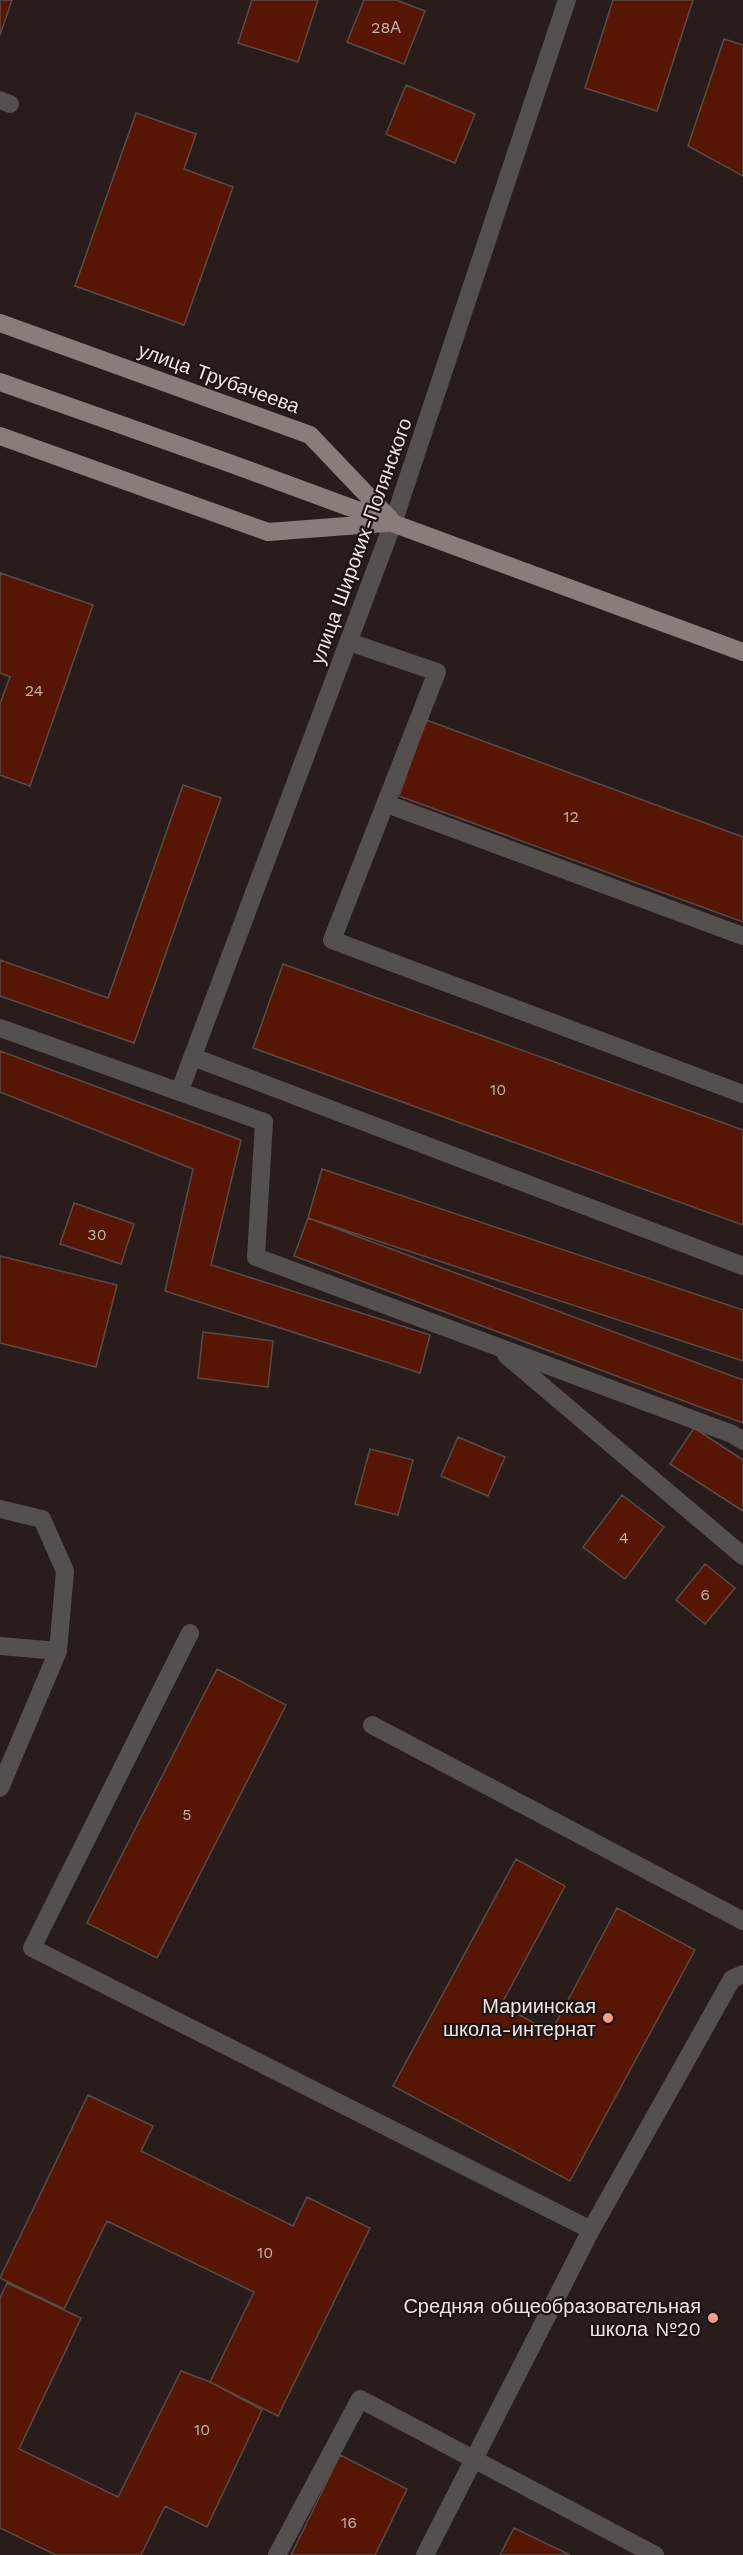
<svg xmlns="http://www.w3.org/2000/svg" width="743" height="2555" font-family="'Work Sans',sans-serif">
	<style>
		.building { fill: #561603; stroke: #584c48; stroke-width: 1.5 }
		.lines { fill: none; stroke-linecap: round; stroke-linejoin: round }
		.minor { stroke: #554f4d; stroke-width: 18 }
		.major { stroke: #897d7a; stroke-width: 18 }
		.poi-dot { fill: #f49e87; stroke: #1e1411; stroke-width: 2 }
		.labels { text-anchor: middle; stroke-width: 4.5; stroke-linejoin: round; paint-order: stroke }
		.number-label { font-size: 16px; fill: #c6b0aa }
		.street-label { font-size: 20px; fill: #ebe4e2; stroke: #1e1411 }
		.poi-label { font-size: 20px; fill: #ebe4e2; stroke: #1e1411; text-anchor: end }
	</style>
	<rect width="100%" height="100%" fill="#281d1a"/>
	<path class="building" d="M0,0H12L0,35Z
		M252,0H318L298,62L238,43Z
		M364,0H396L425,11L404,64L347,42Z
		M613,0H693L657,111L585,88Z
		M724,39L743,45V176L688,146Z
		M406,85L475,114L455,163L386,134Z
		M136,113L196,134L184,169L233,187L184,325L75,286Z
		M0,573L93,605L30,786L0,775V704L10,677L0,673Z
		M426,720L743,837V922L399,796Z
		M183,785L221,798L134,1043L0,996V960L108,998Z
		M283,964L743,1130V1225L253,1048Z
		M0,1051L241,1140L211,1265L430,1335L420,1373L165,1291L193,1169L0,1092Z
		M322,1169L743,1310V1361L308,1218Z
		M74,1203L134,1224L121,1264L60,1244Z
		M308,1218L743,1380V1423L294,1256Z
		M0,1256L117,1285L96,1367L0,1343Z
		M203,1332L273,1341L268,1387L198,1378Z
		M694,1428L743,1460V1511L670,1464Z
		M458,1437L505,1457L488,1496L441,1476Z
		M370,1449L413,1460L398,1515L355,1504Z
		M622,1495L664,1527L625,1579L583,1547Z
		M705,1564L735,1588L705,1624L676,1600Z
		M217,1669L286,1705L157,1958L87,1923Z
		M516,1859L565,1886L501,2005L551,2032L617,1908L695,1950L570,2181L393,2086Z
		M88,2095L153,2126L141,2151L293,2226L307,2197L370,2228L278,2416L210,2382L254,2292L107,2221L64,2309L0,2278Z
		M7,2283L81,2318L19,2449L118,2497L181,2371L210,2382L262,2410L207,2527L165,2506L141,2555H56L0,2528V2298Z
		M340,2455L407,2489L375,2555H291Z
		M514,2528L570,2555H500Z"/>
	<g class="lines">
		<path class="minor" d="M0,100L10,104
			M349,642L437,672L332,940L743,1094
			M387,804L743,936
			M0,1028L264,1122L256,1257L732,1434L743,1441
			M193,1057L743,1266
			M180,1090L393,523L567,0
			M506,1355L743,1556
			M0,1509L42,1519L65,1571L58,1651L0,1788
			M190,1633L32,1948L591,2230L425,2555
			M0,1646L58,1651
			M372,1725L743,1921
			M591,2230L732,1979L743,1974
			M277,2555L360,2399L655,2555"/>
		<path class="major" d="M0,323L310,435L390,519
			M0,382L229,463L743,652
			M0,436L268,532L386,523"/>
	</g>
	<g class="poi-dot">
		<circle cx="608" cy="2018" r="6"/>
		<circle cx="713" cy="2318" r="6"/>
	</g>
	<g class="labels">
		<g class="number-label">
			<text x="386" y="33">28А</text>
			<text x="34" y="696">24</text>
			<text x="571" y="822">12</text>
			<text x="498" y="1095">10</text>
			<text x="97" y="1240">30</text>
			<text x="624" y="1543">4</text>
			<text x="705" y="1600">6</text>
			<text x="187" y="1820">5</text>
			<text x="265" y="2258">10</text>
			<text x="202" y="2435">10</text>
			<text x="349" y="2528">16</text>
		</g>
		<g class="street-label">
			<text transform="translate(219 378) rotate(20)" y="7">улица Трубачеева</text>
			<text transform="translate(361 541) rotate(-70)" y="7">улица Широких-Полянского</text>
		</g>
		<g class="poi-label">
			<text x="596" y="2013">Мариинская<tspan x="596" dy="23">школа-интернат</tspan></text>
			<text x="701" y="2313">Средняя общеобразовательная<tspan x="701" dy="23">школа №20</tspan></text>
		</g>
	</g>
</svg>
